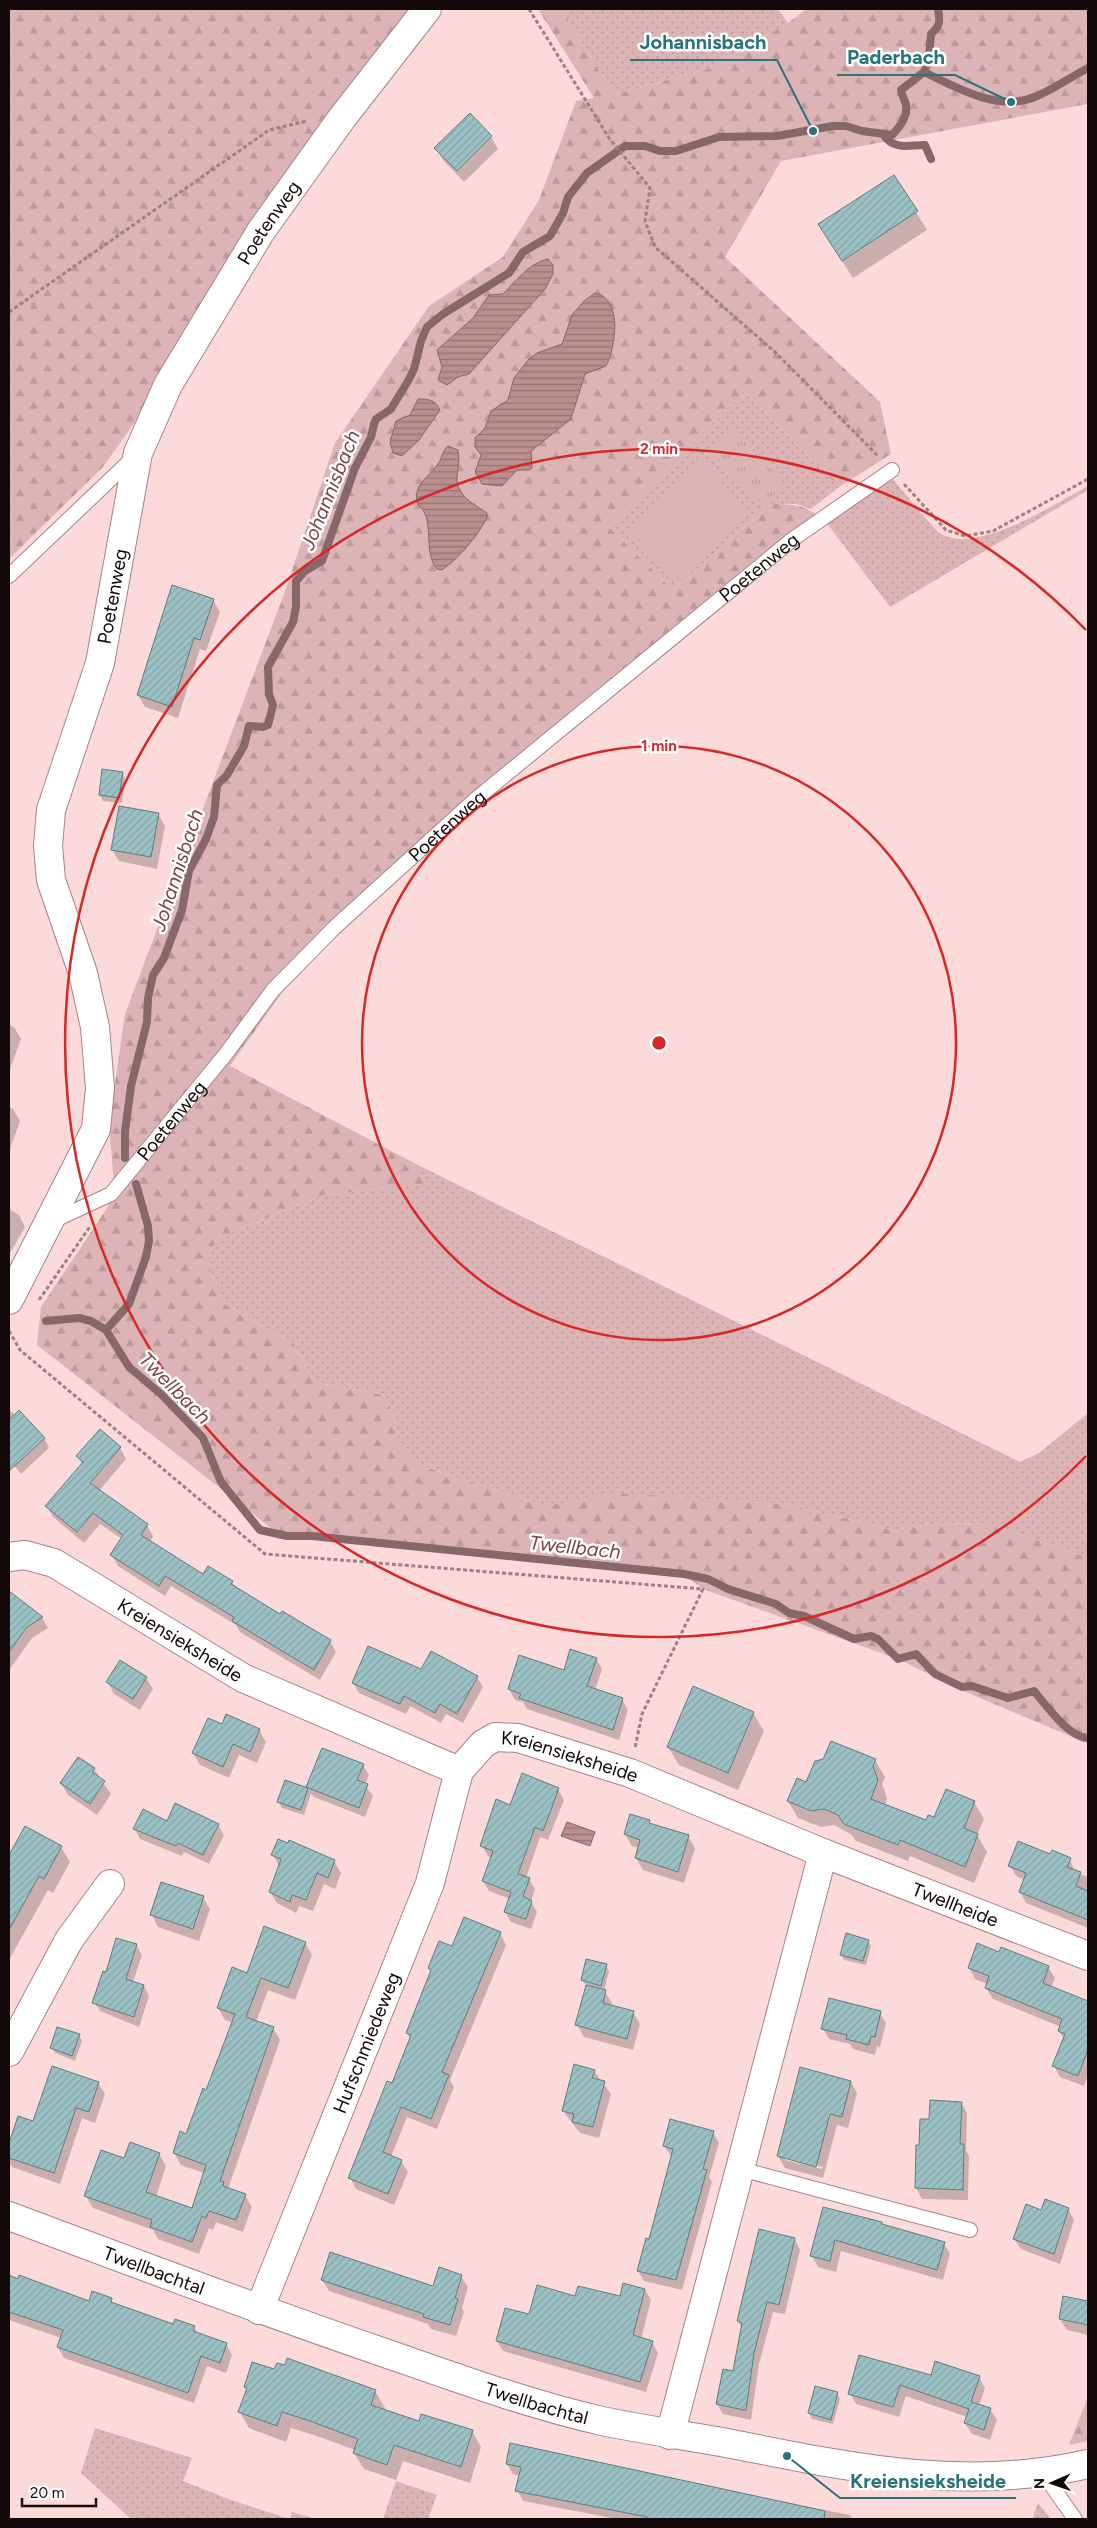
<svg xmlns="http://www.w3.org/2000/svg" width="1097" height="2528" font-family="Figtree,sans-serif">
	<style>
		.grass { fill: url(#grass-dots) }
		.forest { fill: url(#forest-firs) }
		.park { fill: url(#park-tufts) }
		.pitch { fill: #ddb4b5 }
		.water { fill: url(#water-rules); stroke: #886768 }
		.shadow { fill: #0003; fill-rule: evenodd }
		.lines { fill: none; stroke-linecap: round; stroke-linejoin: round }
		.stream { stroke: #886768; stroke-width: 8 }
		.building { fill: url(#building-hatch); stroke: #5b7d80 }
		.service-casing { stroke: #a48485; stroke-width: 16 }
		.minor-casing { stroke: #a48485; stroke-width: 30 }
		.tertiary-casing { stroke: #a48485; stroke-width: 30 }
		.path { stroke: #9b8282; stroke-width: 3; stroke-dasharray: 4 2.5; stroke-linecap: butt }
		.service { stroke: #fff; stroke-width: 14 }
		.minor { stroke: #fff; stroke-width: 28 }
		.tertiary { stroke: #fff; stroke-width: 28 }
		.ring { fill: none; stroke: #d62828; stroke-width: 2.5 }
		.labels { text-anchor: middle; stroke-width: 5; stroke-linejoin: round; paint-order: stroke }
		.street-label { font-size: 19px; fill: #140909; stroke: #fff }
		.water-label { font-size: 20px; font-style: italic; fill: #7e4246; stroke: #fff }
		.centre { fill: #d62828; stroke: #fff; stroke-width: 2.5 }
		.ring-label { font-size: 15px; text-anchor: middle; font-weight: bold; fill: #d62828; stroke: #fff; stroke-width: 5; stroke-linejoin: round; paint-order: stroke }
		.leader { fill: none; stroke: #297379; stroke-width: 2 }
		.callout-dot { fill: #297379; stroke: #fff; stroke-width: 2 }
		.callout-label { font-size: 20px; text-anchor: middle; font-weight: bold; fill: #297379; stroke: #fff; stroke-width: 5; stroke-linejoin: round; paint-order: stroke }
	</style>
	<defs>
		<pattern id="grass-dots" width="8" height="8" patternUnits="userSpaceOnUse" patternTransform="scale(1.25)"><rect width="8" height="8" fill="#ddb4b5"/><path d="M2 2h.1M6 6h.1" fill="none" stroke="#bd999a" stroke-width="1.8" stroke-linecap="round"/></pattern>
		<pattern id="forest-firs" width="22" height="20" patternUnits="userSpaceOnUse" patternTransform="scale(1.25)"><rect width="22" height="20" fill="#ddb4b5"/><path d="M5 1l3.5 6h-7zM16 11l3.5 6h-7z" fill="#bd999a"/></pattern>
		<pattern id="park-tufts" width="24" height="20" patternUnits="userSpaceOnUse" patternTransform="scale(1.25)"><rect width="24" height="20" fill="#ddb4b5"/><path d="M3 7l-1-3M5 7V3M7 7l1-3M15 17l-1-3M17 17v-4M19 17l1-3" fill="none" stroke="#bd999a"/></pattern>
		<pattern id="water-rules" width="6" height="5" patternUnits="userSpaceOnUse" patternTransform="scale(1.25)"><rect width="6" height="5" fill="#ba8f90"/><path d="M0 2.5h6" fill="none" stroke="#967374"/></pattern>
		<pattern id="building-hatch" width="6" height="6" patternUnits="userSpaceOnUse" patternTransform="scale(1.25)"><rect width="6" height="6" fill="#9cc1c4"/><path d="M-1 1l2-2M0 6l6-6M5 7l2-2" fill="none" stroke="#86a4a7"/></pattern>
	</defs>
	<rect width="100%" height="100%" fill="#fddada"/>
	<path class="grass" d="M561,9H778L788,23L707,69L614,95Z
		M744,391L839,487L811,509L796,504H771L673,590L609,527Z
		M891,477C901,488 931,527 941,534C978,555 1054,504 1088,486V490L890,607L826,522Z
		M418,1165L1020,1462L1039,1453L1088,1413V1558L988,1523L930,1524L893,1530L785,1504L616,1494L544,1506L422,1466L398,1442L393,1413L384,1395L314,1382L295,1345L223,1303L207,1260L216,1239L323,1195L422,1184Z
		M95,2428L192,2458L183,2481L231,2500L290,2519L292,2512L316,2519H131L81,2473Z
		M396,2481L437,2495L428,2519H383Z
		M1038,2503L1051,2519H1032Z"/>
	<path class="forest" d="M9,9H411L145,408L103,467L9,559Z
		M538,9H561L614,95L707,69L788,23L806,9H1088V104L781,161L725,257L880,402L891,454L839,487L744,391L609,527L673,590L771,504C797,504 806,505 826,522L482,804L339,934L284,990L230,1066L418,1165L423,1184L323,1195L216,1239L207,1260L223,1303L295,1345L314,1382L384,1395L393,1413L398,1442L422,1466L544,1506L616,1493L785,1504L893,1530L930,1524L988,1523L1088,1558V1741L1084,1742L961,1690L898,1659L703,1589L684,1574L314,1538L285,1539L37,1345L41,1307L115,1196L109,1125L125,1014L283,597L335,443L429,306L503,257L539,200L576,101L594,98Z
		M1088,2397V2441L1069,2445Z"/>
	<path class="park" d="M735,428L786,484L760,508L709,452Z"/>
	<path class="pitch" d="M702,460L750,513L673,582L626,530Z"/>
	<path class="water" d="M548,259L553,265V274L545,289L469,374L458,377L447,385L438,380L442,367L437,350L473,318L489,295L503,294C516,281 529,263 548,259Z
		M595,293C623,298 616,347 606,366L585,374L571,419L531,451L532,468L529,470H517L502,486L482,484L475,472L481,455L475,447V438L485,428L491,411L508,400L514,378L529,359L537,353L562,344L572,315L584,301Z
		M418,399C430,399 435,400 440,410L419,440L402,456L393,453L390,442L396,421L410,415Z
		M448,446L458,450C460,460 458,467 457,477C456,496 474,504 487,513V518C476,538 461,556 442,570L437,569C422,552 436,517 418,505C411,486 428,478 438,464C442,458 442,451 448,446Z
		M567,1822L595,1832L590,1846L561,1836Z"/>
	<path class="shadow" d="M470,115L491,137L498,149L464,182L443,160L436,148Z
		M894,177L927,230L853,278L830,242Z
		M213,600L220,612L206,651L200,649L178,718L145,707L138,695Z
		M122,773L125,779L122,803L103,801L100,795Z
		M158,814L165,826L157,869L119,861L112,850Z
		M9,1025L14,1027L21,1039L9,1072Z
		M9,1107L13,1109L20,1121L9,1152Z
		M9,1209L19,1215L25,1227L9,1255Z
		M9,1410L44,1438L49,1448L21,1474L9,1460Z
		M120,1448L126,1459L99,1491L147,1525L153,1536L150,1542L204,1576L232,1582L236,1588L281,1616L330,1641L336,1652L320,1680L240,1632L236,1625L171,1586L165,1596L118,1566L112,1555L122,1539L100,1524L84,1543L53,1517L47,1506L82,1464L78,1456Z
		M10,1594L42,1618L48,1628L32,1638L9,1670Z
		M596,1659L602,1669L595,1690L622,1699L628,1710L619,1740L527,1709L523,1702L515,1700L509,1689Z
		M422,1671L477,1677L483,1687L463,1723L446,1714L441,1723L410,1706L406,1714L359,1693L353,1683Z
		M146,1678L153,1689L140,1710L114,1694L108,1682Z
		M753,1713L764,1731L738,1790L679,1765L668,1747Z
		M222,1726L259,1730L266,1742L257,1763L239,1755L229,1778L200,1765L193,1753Z
		M875,1760L885,1777L882,1784L887,1798L885,1806L927,1822L974,1802L984,1819L977,1835L987,1852L974,1883L910,1856L908,1861L856,1841L852,1835L834,1825L821,1827L798,1818L788,1801L807,1783Z
		M363,1765L369,1775L365,1785L373,1796L365,1817L314,1797L311,1793L304,1815L282,1808L279,1802L286,1782L310,1790L308,1787Z
		M94,1769L111,1794L97,1815L68,1795L61,1783Z
		M558,1789L564,1800L548,1840L540,1837L526,1878L529,1879L535,1889L531,1901L537,1912L531,1929L511,1922L505,1912L510,1899L489,1891L483,1881L491,1858L488,1856L482,1846L510,1806Z
		M649,1821L651,1825L688,1836L695,1848L684,1883L643,1870L636,1858L639,1848L632,1846L625,1834Z
		M167,1822L218,1825L224,1835L209,1864L184,1852L182,1856L140,1839L135,1829Z
		M26,1827L61,1847L70,1862L53,1893L48,1890L9,1960V1858Z
		M273,1855L334,1861L341,1873L335,1889L324,1884L313,1911L299,1906L296,1913L277,1903L270,1892L280,1868Z
		M1051,1856L1070,1859L1075,1872L1088,1877V1928L1026,1903L1020,1892L1025,1880L1016,1876L1010,1865Z
		M203,1898L210,1909L199,1941L158,1927L152,1915Z
		M500,1933L506,1945L450,2080L454,2087L437,2129L407,2117L391,2157L401,2161L408,2172L394,2205L356,2189L350,2177L392,2084L410,2039L407,2033L432,1972L429,1968L453,1948Z
		M868,1941L871,1946L866,1965L844,1960L841,1954Z
		M305,1943L312,1955L295,2000L268,1990L256,2022L273,2028L280,2040L228,2189L245,2195L252,2207L243,2232L216,2222L213,2230L209,2228L199,2254L158,2239L153,2230L93,2208L86,2196L125,2160L159,2154L166,2166L156,2197L192,2210L204,2173L181,2165L174,2153L187,2135L207,2091L233,2023L225,2020L218,2008L248,1974Z
		M136,1945L142,1955L133,1982L144,1986L149,1996L139,2027L100,2011L94,2001L107,1973Z
		M1000,1953L1048,1967L1055,1978L1051,1987L1088,2001V2075L1084,2086L1060,2077L1054,2066L1064,2039L1059,2031L1061,2027L993,1999L986,1988L988,1984L975,1979L969,1968Z
		M606,1965L609,1971L604,1991L612,2003V2006L633,2012L640,2024L633,2050L584,2037L577,2025L587,1986L582,1980Z
		M880,2013L886,2023L880,2047L877,2046L875,2055L853,2049L850,2044L829,2039L823,2029Z
		M79,2035L82,2041L75,2061L55,2053L52,2048Z
		M594,2071L611,2094L599,2138L580,2133L563,2111Z
		M851,2082L857,2093L848,2128L837,2125L823,2178L785,2168L778,2156ZM785,2157L823,2167L822,2169L785,2160Z
		M98,2083L105,2094L95,2123L82,2118L60,2184L12,2167L9,2162V2147L19,2117L34,2123Z
		M961,2103L967,2113L966,2150L969,2156L968,2200L922,2199L916,2188L918,2146H920L930,2121Z
		M713,2132L719,2143L709,2177L712,2182L682,2290L644,2281L638,2271L650,2241L672,2157L664,2146Z
		M824,2208L944,2243L950,2254L943,2280L841,2251L836,2272L818,2267L812,2256Z
		M1068,2209L1074,2220L1060,2264L1021,2249L1014,2239L1042,2211Z
		M795,2239L800,2250L785,2314L773,2312L759,2364L751,2420L723,2414L717,2404L734,2373L742,2329L738,2321Z
		M461,2276L468,2287L462,2308L464,2312L456,2336L431,2329L428,2324L329,2291L322,2280L434,2288Z
		M9,2277L90,2302L111,2299L114,2305L174,2326L194,2327L198,2334L226,2344L232,2355L226,2373L207,2366L194,2403L64,2358L58,2347L61,2338L9,2320Z
		M645,2290L651,2300L641,2339L652,2342L658,2353L646,2392L503,2351L497,2341L529,2316L621,2298Z
		M1088,2302V2335L1067,2330L1060,2319Z
		M275,2371L375,2391L385,2408L384,2410L419,2422L472,2431L481,2447L470,2483L403,2461L396,2480L364,2469L354,2453L355,2450L320,2437L291,2428L286,2442L249,2428L240,2412L247,2391L245,2387Z
		M931,2377H979L985,2388L979,2406L990,2409L997,2420L990,2440L972,2434L965,2423L967,2417L906,2396L899,2417L856,2404L850,2393Z
		M837,2393L840,2399L833,2424L812,2419L809,2413Z
		M511,2445L616,2466L618,2469L850,2515L852,2519H617L523,2501L517,2490L520,2476L513,2474L507,2464Z"/>
	<g class="lines">
		<path class="stream" d="M924,72C958,88 999,113 1037,96C1055,88 1071,77 1088,68
			M883,134C894,151 909,145 925,145L931,159
			M125,1158V1132L131,1086L147,1022L148,998L153,975L164,958L182,910L189,871L206,839L214,817L217,785L227,775L244,746L249,726L263,727L268,725L273,705L269,694L268,667L293,622L296,607V581L305,571L322,561L355,468L371,437L374,424L376,419L391,409L408,381L414,369L421,341L427,327L443,314L509,273L523,252L550,236L563,213L568,197L587,173L625,146H645L660,151H676L719,137L777,136L833,126H846L862,131L892,135C899,128 908,116 906,105C905,100 902,96 901,90L924,72L929,58L931,34C941,25 940,21 938,9
			M46,1321L79,1318L91,1321L106,1330L129,1367L162,1395L203,1438L221,1482L260,1530L287,1536H312L684,1574L708,1579L728,1589L776,1604L789,1613L804,1616L854,1639L871,1636L878,1639L898,1659L916,1654L935,1674L962,1687L972,1686L1008,1698L1034,1691C1046,1705 1069,1738 1088,1738
			M106,1330L129,1304L146,1257L149,1241L148,1226L136,1184"/>
	</g>
	<path class="building" d="M470,113L492,136L457,171L434,148Z
		M894,175L918,211L842,261L818,224Z
		M172,585L214,599L200,640L194,638L172,707L137,695Z
		M102,769L123,772L119,798L99,795Z
		M119,806L159,813L151,857L111,850Z
		M19,1410L45,1438L9,1471V1420Z
		M100,1429L121,1447L90,1483L148,1524L141,1535L203,1574L208,1566L233,1581L231,1584L280,1614L282,1611L331,1640L314,1670L232,1621L234,1617L165,1576L159,1586L110,1555L123,1535L93,1513L77,1532L45,1506L83,1462L76,1456Z
		M9,1591L43,1617L27,1627L9,1652Z
		M368,1646L421,1669L431,1651L478,1676L457,1714L440,1704L435,1713L404,1696L400,1704L352,1683Z
		M570,1649L597,1658L587,1686L623,1698L613,1730L519,1698L521,1694L508,1689L519,1655L564,1670Z
		M120,1660L147,1677L133,1699L106,1682Z
		M693,1686L754,1712L728,1773L667,1747Z
		M226,1714L260,1729L250,1752L233,1744L223,1767L192,1753L208,1718L222,1724Z
		M831,1741L876,1759L873,1766L878,1780L871,1799L926,1820L928,1815L934,1817L946,1789L975,1801L964,1828L978,1834L965,1867L900,1840L898,1845L844,1824L838,1815L824,1809L811,1811L787,1801L797,1778L806,1782L815,1761L823,1759Z
		M322,1748L364,1764L357,1780L368,1784L359,1808L306,1787Z
		M78,1757L95,1768L92,1772L105,1781L90,1804L60,1783Z
		M522,1773L559,1788L543,1831L535,1827L518,1874L530,1878L523,1896L532,1901L526,1919L504,1912L511,1892L482,1881L493,1851L480,1846L496,1799L510,1805Z
		M285,1780L308,1788L301,1810L277,1802Z
		M175,1803L219,1824L203,1855L178,1843L176,1846L133,1829L143,1809L167,1821Z
		M630,1814L650,1820L649,1823L689,1835L678,1872L635,1858L640,1840L624,1834Z
		M25,1826L62,1846L44,1879L39,1876L9,1930V1855Z
		M278,1839L288,1843L289,1840L335,1860L328,1878L317,1873L306,1900L292,1895L290,1902L269,1892L281,1859L271,1855Z
		M1018,1841L1050,1854L1052,1850L1071,1858L1067,1867L1081,1872L1076,1886L1088,1891V1920L1019,1892L1026,1873L1008,1866Z
		M161,1882L204,1896L193,1929L150,1915Z
		M464,1917L501,1932L442,2072L449,2075L431,2119L401,2107L383,2152L402,2160L388,2194L348,2178L387,2081L392,2083L411,2035L406,2033L431,1970L428,1968L439,1941L452,1946Z
		M264,1926L306,1942L288,1988L261,1978L246,2017L274,2027L220,2181L224,2182L223,2186L246,2194L236,2220L209,2211L206,2218L202,2216L192,2242L150,2227L152,2220L84,2196L101,2150L124,2158L130,2142L160,2153L146,2192L192,2208L206,2165L173,2153L180,2131L186,2134L203,2088L206,2090L235,2014L217,2008L232,1967L247,1973Z
		M846,1933L869,1940L863,1961L840,1955Z
		M116,1938L137,1944L126,1979L144,1985L134,2017L92,2003L103,1971L106,1972Z
		M977,1943L999,1952L1001,1947L1049,1966L1043,1983L1088,2001V2049L1078,2076L1052,2066L1065,2034L1058,2031L1062,2019L985,1988L989,1976L968,1968Z
		M586,1959L607,1964L601,1986L581,1980Z
		M586,1985L606,1990L603,2003L634,2011L627,2039L575,2025Z
		M829,1998L881,2011L875,2037L871,2036L869,2045L846,2039L847,2035L821,2029Z
		M57,2027L80,2034L72,2056L50,2048Z
		M574,2064L595,2070L592,2078L605,2081L593,2127L572,2122L574,2114L562,2111Z
		M52,2066L99,2082L89,2112L76,2108L54,2173L9,2158V2143L18,2116L33,2121Z
		M800,2067L851,2081L842,2117L830,2114L816,2167L777,2156Z
		M930,2100L962,2102L960,2144H964L963,2190L915,2188L916,2145H919L920,2119H929Z
		M670,2119L714,2131L703,2169L707,2170L676,2280L637,2271L646,2238L649,2239L673,2149L663,2146Z
		M1045,2199L1069,2208L1054,2254L1013,2239L1026,2204L1041,2210Z
		M823,2207L882,2222V2224L945,2242L937,2270L835,2240L830,2261L810,2256Z
		M759,2229L795,2238L779,2305L767,2302L754,2353L746,2410H743L716,2404L723,2369L733,2371L742,2323L737,2321Z
		M330,2252L433,2286L439,2267L462,2275L455,2298L458,2299L450,2325L423,2317L424,2314L321,2280Z
		M9,2275L18,2279L19,2275L89,2301L92,2291L112,2298L111,2302L173,2324L175,2319L195,2326L193,2331L227,2343L220,2363L201,2356L188,2393L57,2347L63,2330L9,2312Z
		M623,2283L645,2289L633,2335L653,2341L640,2382L496,2341L505,2308L529,2314L537,2285L575,2296L578,2286L620,2296Z
		M1063,2296L1088,2301V2325L1059,2319Z
		M859,2355L931,2375L935,2361L980,2376L971,2402L991,2408L984,2430L964,2423L969,2409L900,2385L893,2407L848,2394Z
		M287,2358L376,2390L371,2405L419,2421L421,2414L473,2430L461,2467L394,2445L387,2465L353,2453L358,2439L310,2421L282,2412L277,2426L238,2412L247,2388L244,2387L252,2362L274,2369L277,2363L285,2365Z
		M815,2386L838,2392L831,2420L808,2413Z
		M510,2443L825,2511L824,2519H647V2517L515,2491L521,2467L506,2464Z"/>
	<g class="lines">
		<g class="service-casing">
			<g id="service">
				<path d="M9,576L134,457"/>
				<path id="s1" d="M53,1221L111,1194L225,1055L273,990L335,927L476,799L793,539L892,470"/>
				<path d="M740,2169L970,2230"/>
				<path d="M1042,2472L1075,2519"/>
			</g>
		</g>
		<g class="minor-casing">
			<g id="minor">
				<path id="s2" d="M9,1300L96,1129L100,1088L95,1027L83,973L51,880L48,846L51,810L100,663L138,453L168,385L261,231L342,118L427,9"/>
				<path id="s3" d="M9,1557L25,1555L54,1563L243,1678L459,1771L483,1744L495,1737L518,1738L630,1773L823,1853L670,2435"/>
				<path id="s4" d="M823,1853L1088,1956"/>
				<path d="M9,2052L69,1940L110,1884"/>
				<path id="s5" d="M259,2310L430,1883L459,1771"/>
			</g>
		</g>
		<g class="tertiary-casing">
			<g id="tertiary">
				<path id="s6" d="M9,2216C134,2263 259,2310 385,2353C457,2378 528,2404 602,2421C645,2430 689,2436 732,2444C853,2468 965,2492 1088,2464"/>
			</g>
		</g>
		<path class="path" d="M529,9L609,138L650,188L645,221L655,247L776,353L879,457
			M9,312L269,130L307,121
			M904,484L946,530L965,536L993,531L1088,479
			M39,1300L91,1225
			M9,1331L20,1350L265,1554L703,1589L642,1714L635,1748"/>
		<use href="#service" class="service"/>
		<use href="#minor" class="minor"/>
		<use href="#tertiary" class="tertiary"/>
	</g>
	<g class="ring">
		<circle cx="659" cy="1043" r="297"/>
		<path d="M1086 1456A594 594 0 1 1 1086 630"/>
	</g>
	<g class="labels">
		<g class="street-label">
			<text dy="7" stroke="none"><textPath href="#s2" startOffset="1152">Poetenweg</textPath></text>
			<text dy="7" stroke="none"><textPath href="#s1" startOffset="969">Poetenweg</textPath></text>
			<text dy="7" stroke="none"><textPath href="#s2" startOffset="741">Poetenweg</textPath></text>
			<text dy="7" stroke="none"><textPath href="#s1" startOffset="564">Poetenweg</textPath></text>
			<text dy="7" stroke="none"><textPath href="#s1" startOffset="159">Poetenweg</textPath></text>
			<text dy="7" stroke="none"><textPath href="#s3" startOffset="194">Kreiensieksheide</textPath></text>
			<text dy="7" stroke="none"><textPath href="#s3" startOffset="630">Kreiensieksheide</textPath></text>
			<text dy="7" stroke="none"><textPath href="#s4" startOffset="142">Twellheide</textPath></text>
			<text dy="7" stroke="none"><textPath href="#s5" startOffset="288">Hufschmiedeweg</textPath></text>
			<text dy="7" stroke="none"><textPath href="#s6" startOffset="155">Twellbachtal</textPath></text>
			<text dy="7" stroke="none"><textPath href="#s6" startOffset="560">Twellbachtal</textPath></text>
		</g>
		<g class="water-label">
			<text transform="translate(330 490) rotate(-68)" y="7">Johannisbach</text>
			<text transform="translate(177 870) rotate(-72)" y="7">Johannisbach</text>
			<text transform="translate(175 1388) rotate(45)" y="7">Twellbach</text>
			<text transform="translate(575 1547) rotate(6)" y="7">Twellbach</text>
		</g>
	</g>
	<circle cx="659" cy="1043" r="8" class="centre"/>
	<g class="ring-label">
		<text x="659" y="454">2 min</text>
		<text x="659" y="751">1 min</text>
	</g>
	<path class="leader" d="M813 131L777 60H630M1011 102L955 75H837M787 2456L840 2498H1016"/>
	<g class="callout-dot">
		<circle cx="813" cy="131" r="5"/>
		<circle cx="1011" cy="102" r="5"/>
		<circle cx="787" cy="2456" r="5"/>
	</g>
	<g class="callout-label">
		<text x="703" y="49">Johannisbach</text>
		<text x="896" y="64">Paderbach</text>
		<text x="928" y="2488">Kreiensieksheide</text>
	</g>
	<rect width="1097" height="2528" fill="none" stroke="#140909" stroke-width="20"/>
	<g transform="translate(1052 2483) rotate(268)" stroke="#ffffff" stroke-width="4" paint-order="stroke">
	<path d="M0-4L9 19L0 12L-9 19Z" fill="#140909"/>
	<text y="-8" font-size="14" font-weight="bold" text-anchor="middle" fill="#140909">N</text>
	</g>
	<path d="M22 2498v8h74v-8" fill="none" stroke="#140909" stroke-width="2.5"/>
	<text x="30" y="2498" font-size="15" fill="#140909" stroke="#ffffff" stroke-width="4" paint-order="stroke">20 m</text>
</svg>
